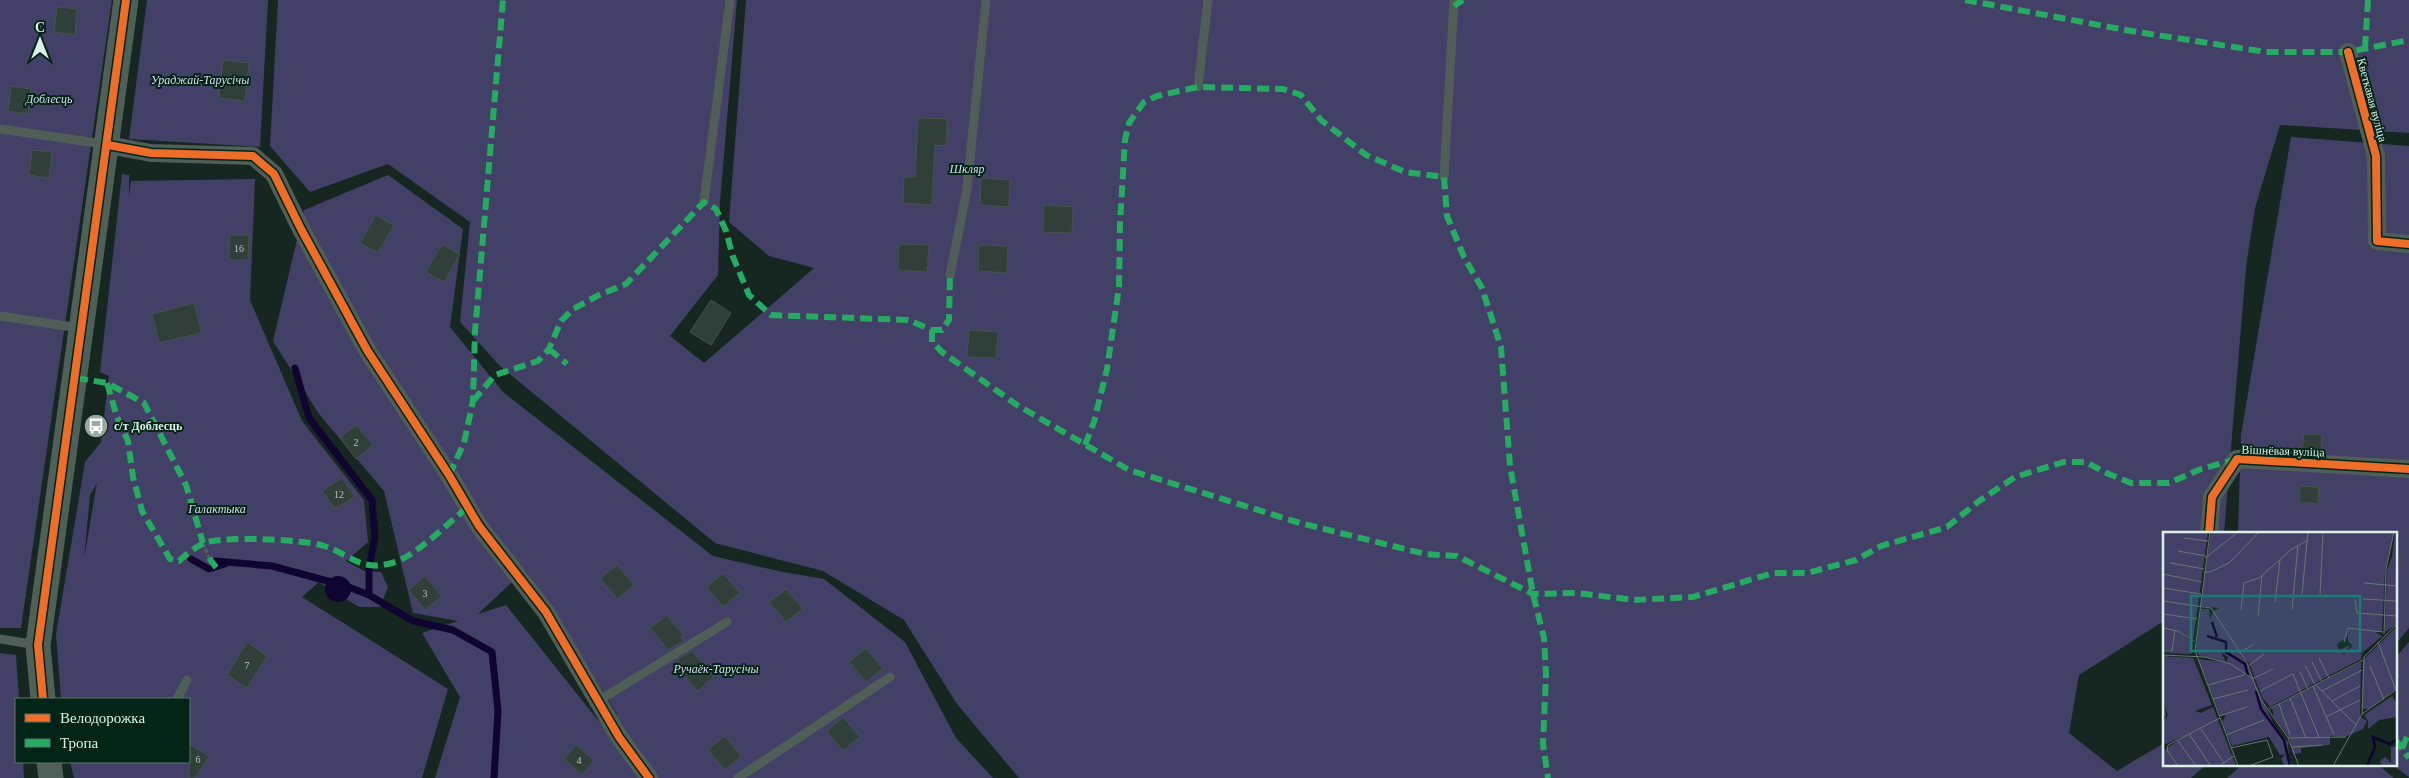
<svg xmlns="http://www.w3.org/2000/svg" width="2409" height="778" font-family="'Times New Roman',serif">
	<style>
		.green { fill: #434067; fill-rule: evenodd }
		.water { fill: #100431 }
		.lines { fill: none; stroke-linecap: round; stroke-linejoin: round }
		.stream { stroke: #100431; stroke-width: 7 }
		.building { fill: #303f39; stroke: #44534c }
		.path { stroke: #55625c; stroke-width: 3; stroke-dasharray: 4 2.5; stroke-linecap: butt }
		.lane { stroke: #4f5e57; stroke-width: 9 }
		.street { stroke: #4f5e57; stroke-width: 18 }
		.secondary { stroke: #4f6058; stroke-width: 25 }
		.quiet { stroke: #26ab63; stroke-width: 6; stroke-dasharray: 12 6; stroke-linecap: butt }
		.cycleway-casing { stroke: #032518; stroke-width: 11 }
		.cycleway { stroke: #ee6e29; stroke-width: 8 }
		.labels { text-anchor: middle; stroke-width: 4; stroke-linejoin: round; paint-order: stroke }
		.number-label { font-size: 10px; fill: #b2c4bc }
		.park-label { font-size: 12px; font-style: italic; fill: #dddcf2; stroke: #032518 }
		.street-label { font-size: 12px; fill: #def1e8; stroke: #032518 }
		.poi-label { font-size: 12px; font-weight: bold; fill: #def1e8; stroke: #032518; text-anchor: start }
		.inset-river { fill: none; stroke: #100431; stroke-width: 2.5 }
		.inset-road { fill: none; stroke: #657870; stroke-width: 1 }
		.view { fill: #197c74; fill-opacity: 0.15; stroke: #197c74; stroke-width: 2.5 }
		.inset-edge { fill: none; stroke: #def1e8; stroke-width: 2.5 }
	</style>
	<rect width="100%" height="100%" fill="#152720"/>
	<path class="green" d="M0,0H112L21,628H0Z
		M147,0H268L260,147L129,139Z
		M278,0H737L720,202L718,275L670,336L704,363L814,268L769,256L729,222L746,0H2409V133L2280,125L2255,208L2246,267L2224,533H2164V621L2079,675L2069,733L2117,771L2164,743V764H2207L2191,778H1019L957,704L904,620L823,571L715,543L500,366L460,322L470,222L388,164L310,192L270,146Z
		M2291,137L2409,146V628L2395,645V533H2238L2241,435Z
		M122,174L129,175V198L131,181L255,179L250,300L302,421L364,500L368,542L346,561L364,571L381,572L388,587L380,607H359L319,582L302,597L448,689L422,778H74L70,762H189V699H61L56,634L85,462L101,442L109,376L100,372ZM97,483L96,488L84,559L90,495Z
		M388,175L463,229L450,327L503,392L713,556L783,572L824,579L905,642L956,738L993,778H435L460,697L422,633L458,621L413,613L384,491L319,414L273,341L304,210ZM525,570L552,608L617,714L609,734L506,605L478,614Z
		M2409,642V777L2391,764H2395V658Z
		M0,653L16,655L19,699H16V762H23L24,778H0Z
		M2243,764H2377L2394,778H2227Z"/>
	<path class="water" d="M325 589a13 13 0 1 1 26 0a13 13 0 1 1-26 0Z"/>
	<g class="lines">
		<path class="stream" d="M295,368L309,418L372,500L375,537L369,568V595
			M191,559L209,569L225,564
			M216,561L272,566L335,583
			M346,586L369,595L413,621L453,630L492,652L498,711L494,778"/>
	</g>
	<path class="building" d="M57,7L77,9L75,35L54,32Z
		M223,60L249,63L245,101L219,98Z
		M11,86L31,89L28,114L8,111Z
		M918,118L947,119L946,146L935,145L932,205L903,203L904,177H915Z
		M32,150L52,152L49,178L29,175Z
		M981,178L1010,180L1009,207L980,205Z
		M1044,205L1073,207L1072,233L1043,232Z
		M376,215L394,225L378,253L360,243Z
		M230,235H249L248,260H229Z
		M442,244L460,254L444,282L426,272Z
		M899,244L929,245L927,272L898,270Z
		M979,245L1008,246L1007,273L978,271Z
		M711,300L731,313L711,345L690,332Z
		M194,303L202,333L159,343L152,314Z
		M969,330L998,332L996,358L967,357Z
		M356,425L373,445L356,459L340,438Z
		M2304,434L2322,435L2321,452L2302,451Z
		M342,478L355,497L335,509L322,491Z
		M2300,486L2319,487L2318,504L2299,502Z
		M617,565L634,585L617,599L600,578Z
		M723,573L740,593L723,607L707,587Z
		M425,576L442,596L425,610L409,590Z
		M786,589L803,609L786,622L769,602Z
		M667,615L683,635L681,637L684,641L668,650L650,628Z
		M247,642L267,656L247,688L227,675Z
		M866,648L883,669L866,682L849,662Z
		M692,651L714,677L697,691L681,670L683,668L677,660Z
		M843,717L860,737L843,751L827,731Z
		M725,736L741,756L725,770L708,750Z
		M189,744L209,756L195,778H189Z
		M576,745L594,760L582,775L564,759Z"/>
	<g class="lines">
		<path class="path" d="M203,543L209,558"/>
		<path class="lane" d="M1198,87L1208,0
			M0,129L104,144
			M1444,177L1454,0
			M704,202L730,0
			M950,275L967,189L986,0
			M0,316L79,328
			M0,639L37,645
			M177,699L187,680
			M598,701L727,622
			M738,778L890,677"/>
		<path class="street" d="M2348,52L2376,156L2377,241L2409,244
			M108,145L151,153L253,156L274,174L301,229L367,350L449,475L479,526L546,612L619,737L649,778
			M2209,533L2212,497L2237,459L2409,469"/>
		<path class="secondary" d="M43,699L38,645L126,0
			M49,762L51,778"/>
		<path class="quiet" d="M1965,0L2131,31L2266,52H2348L2409,40
			M1454,6L1463,0
			M2365,48L2368,0
			M932,330V342L942,352L1017,405L1129,470L1300,523L1425,554L1457,556L1533,594L1577,593L1634,600L1693,597L1773,573H1807L1856,560L1881,546L1947,527L1979,501L2015,477L2064,462H2086L2104,472L2131,483H2169L2201,469L2237,459
			M549,349L567,364
			M76,378L107,383L144,403L186,485L203,543
			M107,383L117,417L128,441L133,477L142,511L170,559L179,561C186,555 195,547 204,543C222,536 305,539 324,546C352,555 360,572 392,563C415,557 448,523 468,507
			M473,401L495,375L538,361L549,349L561,321L573,309L599,295L626,284L704,202L716,209L726,231L733,257L749,295L771,315L908,320L932,330H942L949,320L950,275
			M1085,445L1094,422L1107,369L1119,287L1120,224L1125,140L1129,123L1144,102L1157,96L1198,87L1283,89L1301,95L1321,120L1366,155L1405,172L1444,177L1447,216L1464,257L1482,288L1501,347L1510,466L1533,594L1544,638L1546,674L1543,744L1548,778
			M449,475L464,443L473,401L475,332L503,0
			M209,558L218,570
			M2395,739L2409,758
			M2402,748L2409,733"/>
		<g class="cycleway-casing">
			<path id="cycleway" d="M2348,52L2376,156L2377,241L2409,244
				M108,145L151,153L253,156L274,174L301,229L367,350L449,475L479,526L546,612L619,737L649,778
				M2209,533L2212,497L2237,459L2409,469
				M43,699L38,645L126,0"/>
		</g>
		<use href="#cycleway" class="cycleway"/>
	</g>
	<defs>
		<g id="bus-disc" transform="scale(1.25)"><circle r="9.5" fill="#98aaa2" stroke="#032518"/><path d="M-5-6H5V4H4V6H2V4H-2V6H-4V4H-5ZM-3.5-4V0h7V-4ZM-3.5 1.2v1.5H-2V1.2ZM2 1.2v1.5H3.5V1.2Z" fill="#fff"/></g>
	</defs>
	<g fill-rule="evenodd">
		<use href="#bus-disc" x="96" y="426"/>
	</g>
	<g class="labels">
		<g class="number-label">
			<text x="239" y="252">16</text>
			<text x="356" y="446">2</text>
			<text x="339" y="498">12</text>
			<text x="425" y="597">3</text>
			<text x="247" y="669">7</text>
			<text x="198" y="763">6</text>
			<text x="579" y="764">4</text>
		</g>
		<g class="park-label">
			<text x="200" y="84">Ураджай-Тарусічы</text>
			<text x="49" y="103">Доблесць</text>
			<text x="967" y="173">Шкляр</text>
			<text x="217" y="513">Галактыка</text>
			<text x="716" y="673">Ручаёк-Тарусічы</text>
		</g>
		<g class="street-label">
			<text transform="translate(2372 100) rotate(75)" y="4">Кветкавая вуліца</text>
			<text transform="translate(2283 451) rotate(2)" y="4">Вішнёвая вуліца</text>
		</g>
		<g class="poi-label">
			<text x="114" y="430">с/т Доблесць</text>
		</g>
	</g>
	<g transform="translate(2163 532)">
		<rect width="234" height="234" fill="#152720"/>
		<path d="M0,0H45L30,108L15,99L30,110L29,122L0,121L10,120L0,118V41L3,40L0,39ZM48,0H110L112,9L110,0H144L136,6L145,0H231L222,39H211H222L219,99L212,100L219,104L199,121L198,127L107,175L99,165L86,131L75,120L82,129L110,191L125,210L126,227L130,234H122L118,227L122,222L117,223L106,205L69,214L59,190L63,183L57,184L35,127L71,131L64,130L65,125L58,120L60,112L58,120L63,130L35,123L33,115L38,77H46L47,88L50,79L56,76L37,74ZM185,95V109L190,114L179,123L188,113L176,118L174,112L184,105ZM232,0L234,92L222,100L224,38L229,25ZM234,94V156L206,177H199L200,128ZM0,124L30,126L49,173L32,179L38,181L50,175L73,234H0V219L21,204L3,212L0,210V189L5,183L1,173L3,183L0,186ZM198,130L197,185L204,189L200,197L182,205L167,204V213L138,216V221L130,222L127,207L111,185L109,176ZM229,164L234,172V185L216,188L205,197V189L201,183ZM234,214V234H219L217,229L222,225L228,231V215Z" fill="#434067" fill-rule="evenodd"/>
		<path class="inset-river" d="M49,90L54,105M44,104L63,110V120L82,132L85,144M93,159L98,177L121,208L127,234M204,234L212,215L210,205L227,212L234,207"/>
		<path class="inset-road" d="M47,0L32,119L75,234M21,6L45,9M15,19L43,24M42,26L75,0M7,31L41,37M41,40H47L66,31L96,0M0,42L39,50M201,51L234,54M0,56L38,62M139,62L145,0M157,63L160,0M200,67L234,69M192,68L194,81L234,84M0,69L48,76L84,131L97,166L125,206L136,234M112,70L117,28M129,77L135,13M78,78L81,51L96,46L129,17L145,8M0,82L34,87M95,84L99,43M0,96L15,99L31,109M221,102L223,37L231,0M181,110L185,96L220,100M215,110L233,158M0,119H9L12,98M76,121L91,112M0,123L42,125L68,132L90,147M156,126L166,146M149,130L159,150M142,133L151,151L193,193M85,134L101,122M207,134L221,168M137,140L145,157M89,147L110,137M45,153L81,143M150,154L171,203M97,159L130,142L156,205M159,159L199,138M127,166L143,206M50,167L85,158M169,169L197,154M116,172L127,203M106,177L200,128M199,182L234,157M56,184L84,175M163,185L197,168M38,197L61,231M26,202L48,234M63,203L101,188M125,206L183,205M15,209L33,234M129,215L159,213M68,216L104,208L110,225L86,234M15,234L4,218L5,213L57,186M56,234L71,224M170,234L199,182L201,125L234,92"/>
		<path class="view" d="M28,64H197V119H28Z"/>
		<rect width="234" height="234" class="inset-edge"/>
	</g>
	<rect x="15" y="698" width="175" height="65" fill="#032518" stroke="#5b776b"/>
	<rect x="25" y="714" width="25" height="8" fill="#ee6e29" stroke="#5b776b"/>
	<text x="60" y="723" font-size="15" fill="#def1e8">Велодорожка</text>
	<rect x="25" y="739" width="25" height="8" fill="#26ab63" stroke="#5b776b"/>
	<text x="60" y="748" font-size="15" fill="#def1e8">Тропа</text>
	<g transform="translate(40 40)" stroke="#032518" stroke-width="4" paint-order="stroke">
	<path d="M0-4L9 19L0 12L-9 19Z" fill="#def1e8"/>
	<text y="-8" font-size="14" font-weight="bold" text-anchor="middle" fill="#def1e8">С</text>
	</g>
</svg>
